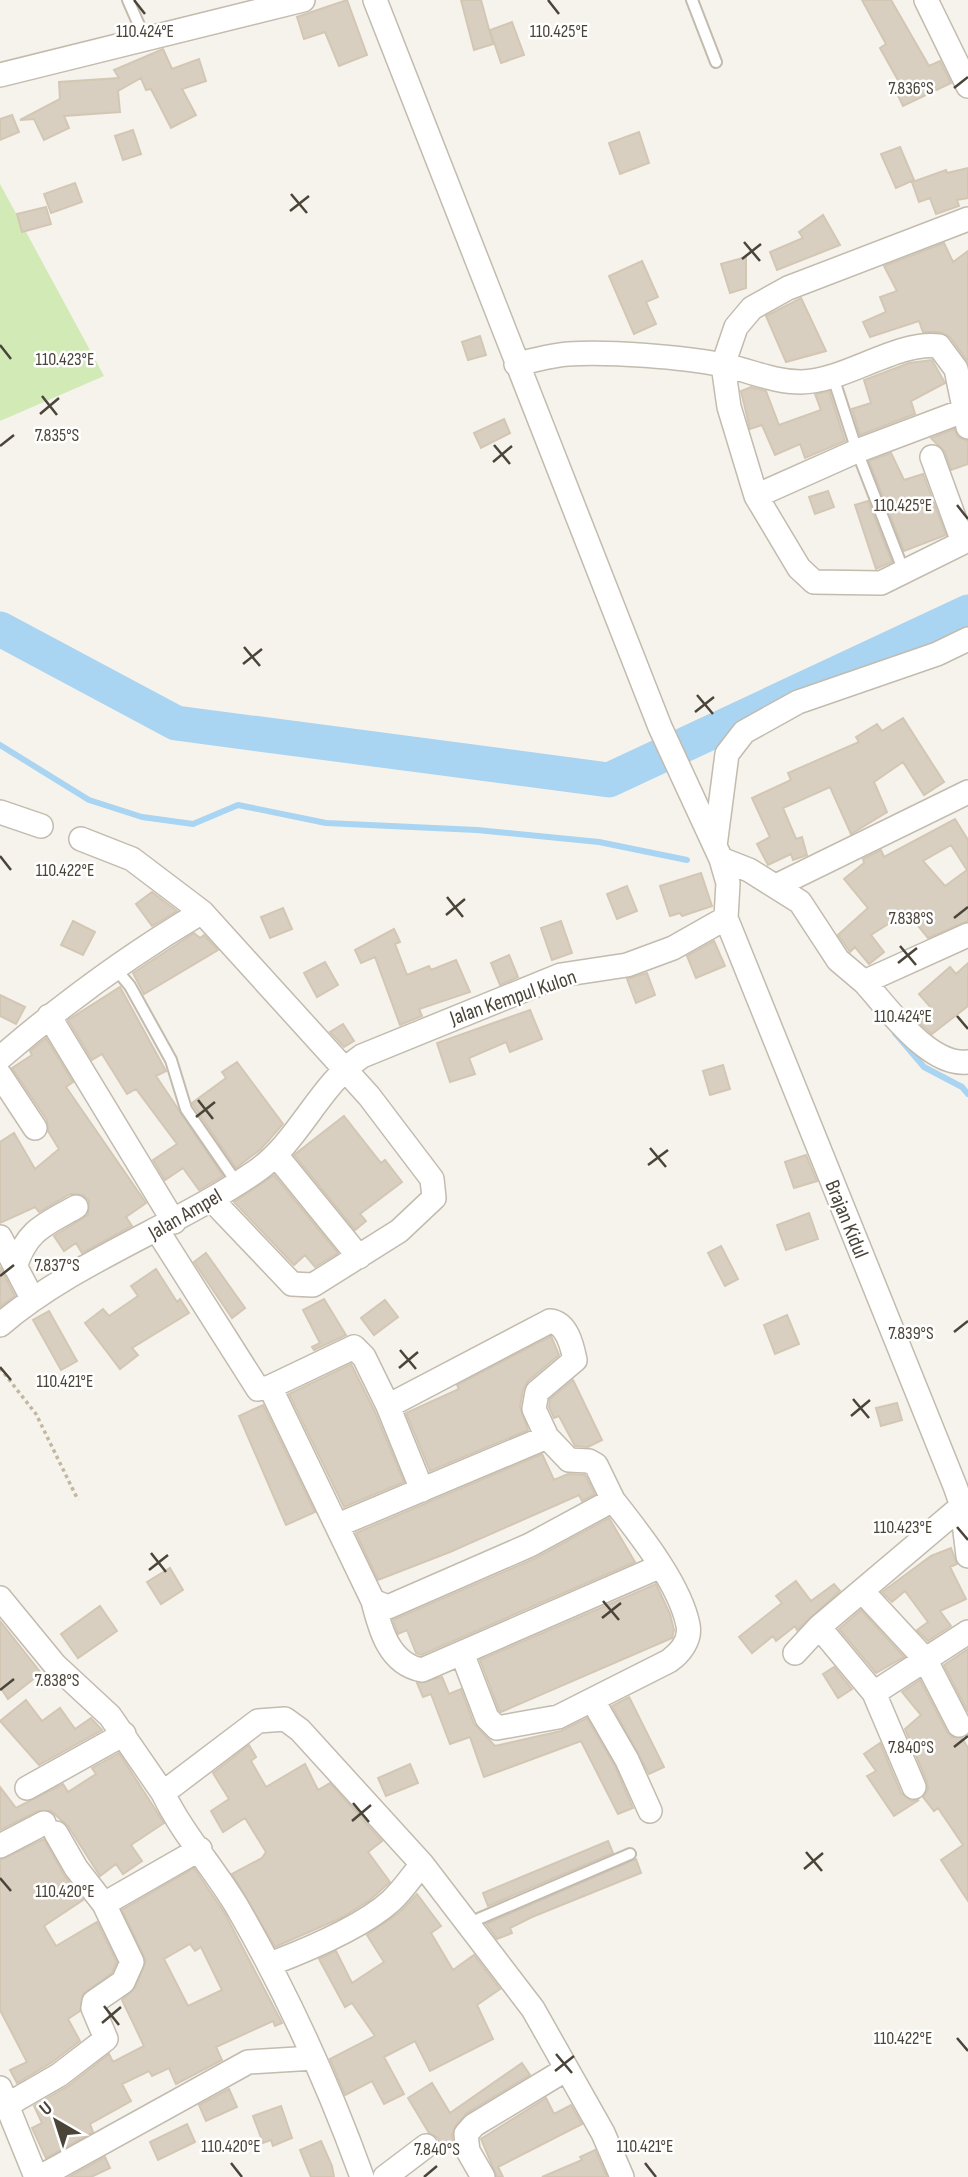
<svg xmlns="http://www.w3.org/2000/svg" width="968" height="2177" font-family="'Sofia Sans Condensed',sans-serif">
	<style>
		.green { fill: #d2eab5 }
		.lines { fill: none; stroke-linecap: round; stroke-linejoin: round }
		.stream { stroke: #a9d4f2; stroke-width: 6 }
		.river { stroke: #a9d4f2; stroke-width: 35 }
		.building { fill: #d8cfc1; stroke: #d3c7b4; stroke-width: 2; fill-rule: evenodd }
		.service-casing { stroke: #c2bbae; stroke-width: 14 }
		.minor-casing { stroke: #c2bbae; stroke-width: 26 }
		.path { stroke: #c4b79f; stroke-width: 3.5; stroke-dasharray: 3.5 3.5; stroke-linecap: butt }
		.service { stroke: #fff; stroke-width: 10 }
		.minor { stroke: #fff; stroke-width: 23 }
		.ticks { fill: none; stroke: #4b4439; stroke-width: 2.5 }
		.labels { text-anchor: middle; stroke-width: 5; stroke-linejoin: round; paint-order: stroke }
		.street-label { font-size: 21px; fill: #4b4439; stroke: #fff }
		.ticks-label { font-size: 18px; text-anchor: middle; fill: #4b4439; stroke: #fff; stroke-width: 5; stroke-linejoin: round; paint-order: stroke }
	</style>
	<rect width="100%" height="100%" fill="#f6f3ec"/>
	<path class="green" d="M0,184L104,376L0,421Z"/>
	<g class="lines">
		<path class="stream" d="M0,745L89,800L142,817L193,824L238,805L326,823L477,830L599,842L687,860
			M895,1033L924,1067L962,1087L968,1094"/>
		<path class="river" d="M0,629L176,723L609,780L968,612"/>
	</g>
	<path class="building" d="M347,0L367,55L339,66L325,32L304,39L297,17Z
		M461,0H481L493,44L474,50Z
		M862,0H891L929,66L940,61L951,83L903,106L893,85L899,82L880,48L886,44Z
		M512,22L524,55L501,63L490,30Z
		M163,49L172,69L199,59L206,81L182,89L196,115L171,128L151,89L146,90L141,78L118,91L120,112L64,116L69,128L44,140L34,119L20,120L60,99L59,82L119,78L114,70Z
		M12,115L19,132L0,140V119Z
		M133,130L141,154L123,160L115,136Z
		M639,132L649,163L620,174L609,143Z
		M900,147L914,180L896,188L881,154Z
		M968,168V198L957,200L959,206L936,214L930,198L919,202L912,182L946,170L947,173Z
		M75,183L82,202L51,213L44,194Z
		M46,207L51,224L22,232L17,214Z
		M823,215L840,245L777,270L770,252L803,238L799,232Z
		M944,243L953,262L968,251V362L950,337L940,332H923L919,321L870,337L863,322L886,312L880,297L897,291L884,266Z
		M746,257V288L730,293L721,264Z
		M642,261L658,297L646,302L656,324L634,334L609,276Z
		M801,298L826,351L786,362L766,316Z
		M480,336L486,355L468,360L462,342Z
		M932,360L945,383L911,401L915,414L860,435L852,409L871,403L864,380L909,363Z
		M751,387L766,391L779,425L821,410L815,394L829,391L845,441L805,458L800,444L775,455L762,425L750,429L741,391Z
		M504,419L510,433L481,448L474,433Z
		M954,429L958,437L968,441V464L951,470L945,452L931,438Z
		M891,453L904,480L923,474L946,535L904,551L869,461Z
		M828,491L834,507L815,514L809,497Z
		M868,501L892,562L876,569L855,505Z
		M903,718L944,782L924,795L903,762L874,782L887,812L851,834L830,787L783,808L796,839L802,837L807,855L793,860L791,854L768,865L757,844L770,837L752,798L791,780L788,773L859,742L856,737L877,724L882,731Z
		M955,819L968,840V921L928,938L907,912L871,935L884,952L869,964L855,947L850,952L838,935L868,908L844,879L864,863L863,859L881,850L884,857ZM951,845L967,870L945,886L923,861Z
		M701,873L712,906L682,916L680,913L670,916L660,886Z
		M627,886L637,911L617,919L607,894Z
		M152,892L177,911L152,926L136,904Z
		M283,908L292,929L270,938L261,917Z
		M73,921L95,932L83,955L61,945Z
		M561,921L572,953L552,960L541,928Z
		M394,929L400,942L395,944L407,975L429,966L431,970L456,960L470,992L419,1009L422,1016L400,1025L375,957L361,963L355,950Z
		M194,933L200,938L204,935L218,950L144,994L133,973Z
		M714,941L725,966L696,978L687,956Z
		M509,955L518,977L500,985L491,963Z
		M325,962L338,985L317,997L304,973Z
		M968,963V1006L932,1034L918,1022L933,1010L919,994L950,967L956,974Z
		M647,973L655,995L636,1003L627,979Z
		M120,987L166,1071L156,1076L223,1176L199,1190L183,1168L165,1180L153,1160L177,1144L136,1089L127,1094L102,1054L92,1060L68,1020Z
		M0,995L25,1007L16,1024L0,1016Z
		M530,1010L542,1039L510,1052L506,1042L469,1058L475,1074L450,1082L437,1043Z
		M343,1024L354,1041L344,1047L330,1032Z
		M46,1038L73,1082L66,1087L146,1203L126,1217L132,1226L82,1253L76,1243L64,1251L54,1236L88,1215L89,1201L83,1195L70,1194L39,1212L35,1207L0,1223V1142L14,1133L35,1169L59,1149L48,1131L47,1120L12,1068L32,1055L30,1051Z
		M237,1062L283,1124L261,1149L236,1168L192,1103L226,1078L222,1072Z
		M723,1065L730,1089L710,1095L703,1071Z
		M344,1116L381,1163L385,1160L402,1182L360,1214L366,1221L355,1230L294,1155Z
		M806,1155L817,1181L794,1188L785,1162Z
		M274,1175L338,1253L315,1267L305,1255L294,1265L234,1202Z
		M809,1213L818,1239L786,1250L777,1225Z
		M721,1246L738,1279L725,1286L708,1253Z
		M206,1253L245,1308L232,1318L194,1262Z
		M0,1267L15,1296L0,1307Z
		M156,1269L177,1302L180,1299L189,1313L132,1348L138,1355L120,1369L85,1323L103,1309L109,1316L138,1296L131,1286Z
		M324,1299L346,1335L314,1350L312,1347L320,1343L303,1310Z
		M385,1300L398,1317L374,1335L361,1318Z
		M49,1311L77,1361L61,1370L33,1320Z
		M787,1315L799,1344L775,1354L764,1325Z
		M551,1336L559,1355L528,1381L523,1390L520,1407L528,1430L430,1471L406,1413L459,1389L457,1385Z
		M351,1364L375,1412L404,1482L344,1507L289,1394Z
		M573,1380L602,1440L588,1447L575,1446L559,1416L554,1418L549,1407L550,1399Z
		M897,1403L902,1420L881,1426L876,1408Z
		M263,1405L315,1512L286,1525L239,1416Z
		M542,1454L554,1480L568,1474L585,1475L595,1494L582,1501L579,1495L450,1552L378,1580L356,1533Z
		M609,1518L635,1562L421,1655L416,1653L407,1630L398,1634L393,1620L536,1558Z
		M951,1548L957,1564L950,1567L966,1599L940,1611L951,1626L928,1641L917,1630L928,1622L905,1591L892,1602L882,1592L931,1556Z
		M170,1568L183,1590L161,1604L147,1582Z
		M796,1581L811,1601L834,1584L840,1591L797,1630L795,1626L776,1641L773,1636L752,1653L739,1637L782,1603L776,1596Z
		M656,1584L670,1614L674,1630L672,1638L501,1712L499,1710L480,1660Z
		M100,1606L117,1631L78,1658L61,1634Z
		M861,1610L904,1657L876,1673L839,1629Z
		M0,1621L41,1673L8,1699L0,1687Z
		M968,1649V1712L944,1665Z
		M834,1667L852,1689L838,1698L823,1674Z
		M442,1677L449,1694L461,1689L474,1724L495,1746L561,1731L587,1718L615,1766L633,1808L618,1814L581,1741L484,1777L470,1737L450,1744L431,1694L423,1697L417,1683Z
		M920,1680L947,1732L952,1737L962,1738L968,1748V1901L941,1860L963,1845L938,1808L934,1811L923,1797L928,1789L927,1782L905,1729L921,1715L902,1692Z
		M629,1697L664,1767L649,1774L612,1706Z
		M26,1700L42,1721L60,1708L75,1729L91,1718L102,1730L39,1765L0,1721Z
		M880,1743L901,1793L912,1801L919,1800L894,1816L867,1776L876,1771L864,1754Z
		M249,1745L256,1757L251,1761L266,1787L305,1764L318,1790L330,1783L382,1841L368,1852L390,1882L370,1900L343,1917L275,1947L232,1874L262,1858L266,1852L245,1818L223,1832L211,1811L229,1799L213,1773Z
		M119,1753L164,1823L131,1845L142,1861L123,1874L116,1864L100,1876L68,1826L51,1811H38L0,1830V1787L16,1808L63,1784L68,1792L96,1774L92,1768Z
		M410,1764L418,1783L386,1796L378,1778Z
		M44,1839L64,1875L83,1900L44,1926L56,1946L97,1922L117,1962L112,1973L83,1994L80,2011L68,2019L80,2041L51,2063L17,2083L10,2070L27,2062L0,2010V1860Z
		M608,1841L613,1853L488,1906L483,1893Z
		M636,1859L641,1873L532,1917L510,1928L512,1933L497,1939L486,1924Z
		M194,1868L224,1912L282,2023L275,2026L273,2021L216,2047L222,2060L176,2084L169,2068L152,2076L149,2071L122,2084L131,2101L90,2124L93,2132L46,2158L32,2128L42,2123L34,2106L68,2086L109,2054L113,2062L144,2046L122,2000L135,1988L146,1961L122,1910ZM190,1944L195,1951L201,1947L222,1990L188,2006L164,1959Z
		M417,1894L441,1926L431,1933L453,1970L474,1955L500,1989L477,2005L493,2039L430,2071L415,2041L384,2057L404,2094L384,2104L372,2081L345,2095L330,2059L375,2036L352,2003L345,2007L319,1959L336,1951L352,1983L384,1962L367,1935L400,1912Z
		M522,2063L530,2075L467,2113L456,2125L452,2135L455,2154L450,2145L442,2151L438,2138L429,2133L408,2098L432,2083L450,2113Z
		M229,2089L237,2107L206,2121L199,2105Z
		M546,2098L554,2114L571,2105L582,2124L498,2167L503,2177H497L481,2139Z
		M281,2106L292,2138L273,2146L271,2140L263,2143L253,2116Z
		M187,2124L195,2142L158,2160L150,2142Z
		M321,2141L332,2166L334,2177H311L300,2150Z
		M595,2150L607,2177H542L582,2160L580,2157Z
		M105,2157L110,2168L91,2177H69Z"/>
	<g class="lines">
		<g class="service-casing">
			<path id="service" d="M128,0L145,39
				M692,0L716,62
				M833,377L857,451L904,572
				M114,967L130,986L171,1060L186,1109L237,1183
				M469,1923L630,1854"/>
		</g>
		<g class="minor-casing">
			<path id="minor" d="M375,0L660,727L721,859L728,883L726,918L955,1486L962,1506L968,1556
				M926,0L968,86
				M0,75L303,0
				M968,219L788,288L752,308L736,327L723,365L729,407L756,496L799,568L814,582L881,583L968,540
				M516,364C533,361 551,355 568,354C608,351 683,357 723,365C749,370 773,382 801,382C847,381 895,341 939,346L956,369L968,427
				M932,457L963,542
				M756,496L857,451L963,411
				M0,812L41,826
				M81,839L132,859L202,912
				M715,846L727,754L744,732L798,702L937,654L968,639
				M721,859L749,870L800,902L838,960L864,982L968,935
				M776,886L968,792
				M864,982C888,1008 929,1067 968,1062
				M49,1016L174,1222
				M0,1058C64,1003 129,955 202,912L369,1096L432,1179L434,1198L399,1231L313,1285L292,1284L212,1200
				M0,1075L35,1128
				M276,1155L359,1257
				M157,1230L258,1389L270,1387L354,1347L364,1357L388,1406
				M0,1237L32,1298
				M15,1267C27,1230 44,1225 76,1207
				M0,1325C75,1261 173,1228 255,1172C299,1142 318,1086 362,1056L561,975L627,965L673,948L726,918
				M270,1387L373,1601C380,1629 389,1664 422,1670L661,1566
				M422,1490L388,1406L550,1321C567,1323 572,1345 575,1360L537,1392L534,1409L547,1437
				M338,1525L547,1437L569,1460L589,1461L596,1465L613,1500
				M862,1591L925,1659L959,1725
				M0,1598L55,1665L110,1716L163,1793
				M373,1601L388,1607L530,1545L613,1500C638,1532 680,1584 688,1625C691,1640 680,1653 669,1661L558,1717L497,1728L487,1718L462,1653
				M819,1627L874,1693L914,1787
				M795,1653L819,1627L962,1506
				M874,1693L968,1632
				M593,1701L627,1760L650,1811
				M27,1788L124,1734
				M56,1833L76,1868L104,1904
				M0,1846L44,1823
				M270,1964C307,1950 361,1928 391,1901C403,1890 412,1876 422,1864
				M0,2088L36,2177
				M7,2105L59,2075L106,2039L93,2008L94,2002L123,1982L132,1962L104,1904L200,1849
				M40,2177L248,2062L314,2058
				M362,2177C328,2083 286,1991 236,1905C213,1867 182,1833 163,1793L258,1721L285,1719L300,1730L422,1864L533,2009L603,2133L622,2177
				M385,2177L426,2146
				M483,2177L468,2151L466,2134L474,2125L565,2070"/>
		</g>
		<path class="path" d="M0,1368L36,1414L78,1500"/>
		<use href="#service" class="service"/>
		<use href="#minor" class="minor"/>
	</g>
	<path class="ticks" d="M134,0L145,14M548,0L559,14M954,88L968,77M291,194L307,213M290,211L309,196M744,242L760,261M742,259L761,244M0,345L11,359M42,396L57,415M40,414L59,398M494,445L510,464M0,446L14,435M493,462L512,446M957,505L968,519M244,647L260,666M243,664L262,649M697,695L713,714M695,712L714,697M0,856L11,870M447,897L463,917M446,915L465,899M954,918L968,907M900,946L916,965M898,963L917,948M957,1016L968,1029M198,1100L213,1119M196,1117L215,1102M650,1148L666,1167M648,1165L668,1150M0,1276L14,1265M954,1332L968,1321M400,1350L416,1369M0,1367L11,1380M399,1368L418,1352M853,1399L869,1418M851,1416L870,1400M957,1527L968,1540M151,1553L166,1572M149,1570L168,1555M603,1601L619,1620M602,1618L621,1603M0,1690L14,1679M954,1747L968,1736M353,1803L369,1822M352,1821L371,1805M806,1852L822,1871M804,1869L823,1853M0,1878L11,1891M104,2006L119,2025M102,2023L121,2007M957,2038L968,2051M556,2054L572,2073M555,2071L574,2056M231,2163L242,2177M645,2163L656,2177M424,2177L437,2166"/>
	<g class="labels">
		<g class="street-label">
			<text transform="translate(513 997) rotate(-19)" y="7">Jalan Kempul Kulon</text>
			<text transform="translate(185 1214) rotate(-30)" y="7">Jalan Ampel</text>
			<text transform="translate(847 1219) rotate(68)" y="7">Brajan Kidul</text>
		</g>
	</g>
	<g class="ticks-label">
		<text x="145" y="37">110.424°E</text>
		<text x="559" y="37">110.425°E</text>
		<text x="911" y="94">7.836°S</text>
		<text x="65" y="365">110.423°E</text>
		<text x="57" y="441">7.835°S</text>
		<text x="903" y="511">110.425°E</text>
		<text x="65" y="876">110.422°E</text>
		<text x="911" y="924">7.838°S</text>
		<text x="903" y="1022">110.424°E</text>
		<text x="57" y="1271">7.837°S</text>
		<text x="911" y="1339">7.839°S</text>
		<text x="65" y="1387">110.421°E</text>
		<text x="903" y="1533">110.423°E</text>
		<text x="57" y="1686">7.838°S</text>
		<text x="911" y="1753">7.840°S</text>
		<text x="65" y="1897">110.420°E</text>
		<text x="903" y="2044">110.422°E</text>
		<text x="231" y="2152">110.420°E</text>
		<text x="645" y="2152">110.421°E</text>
		<text x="437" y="2155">7.840°S</text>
	</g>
	<g transform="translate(56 2121) rotate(321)" stroke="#ffffff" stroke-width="5" paint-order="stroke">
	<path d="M0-5L12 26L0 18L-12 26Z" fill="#4b4439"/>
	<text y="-10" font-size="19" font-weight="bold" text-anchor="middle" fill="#4b4439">U</text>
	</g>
</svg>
